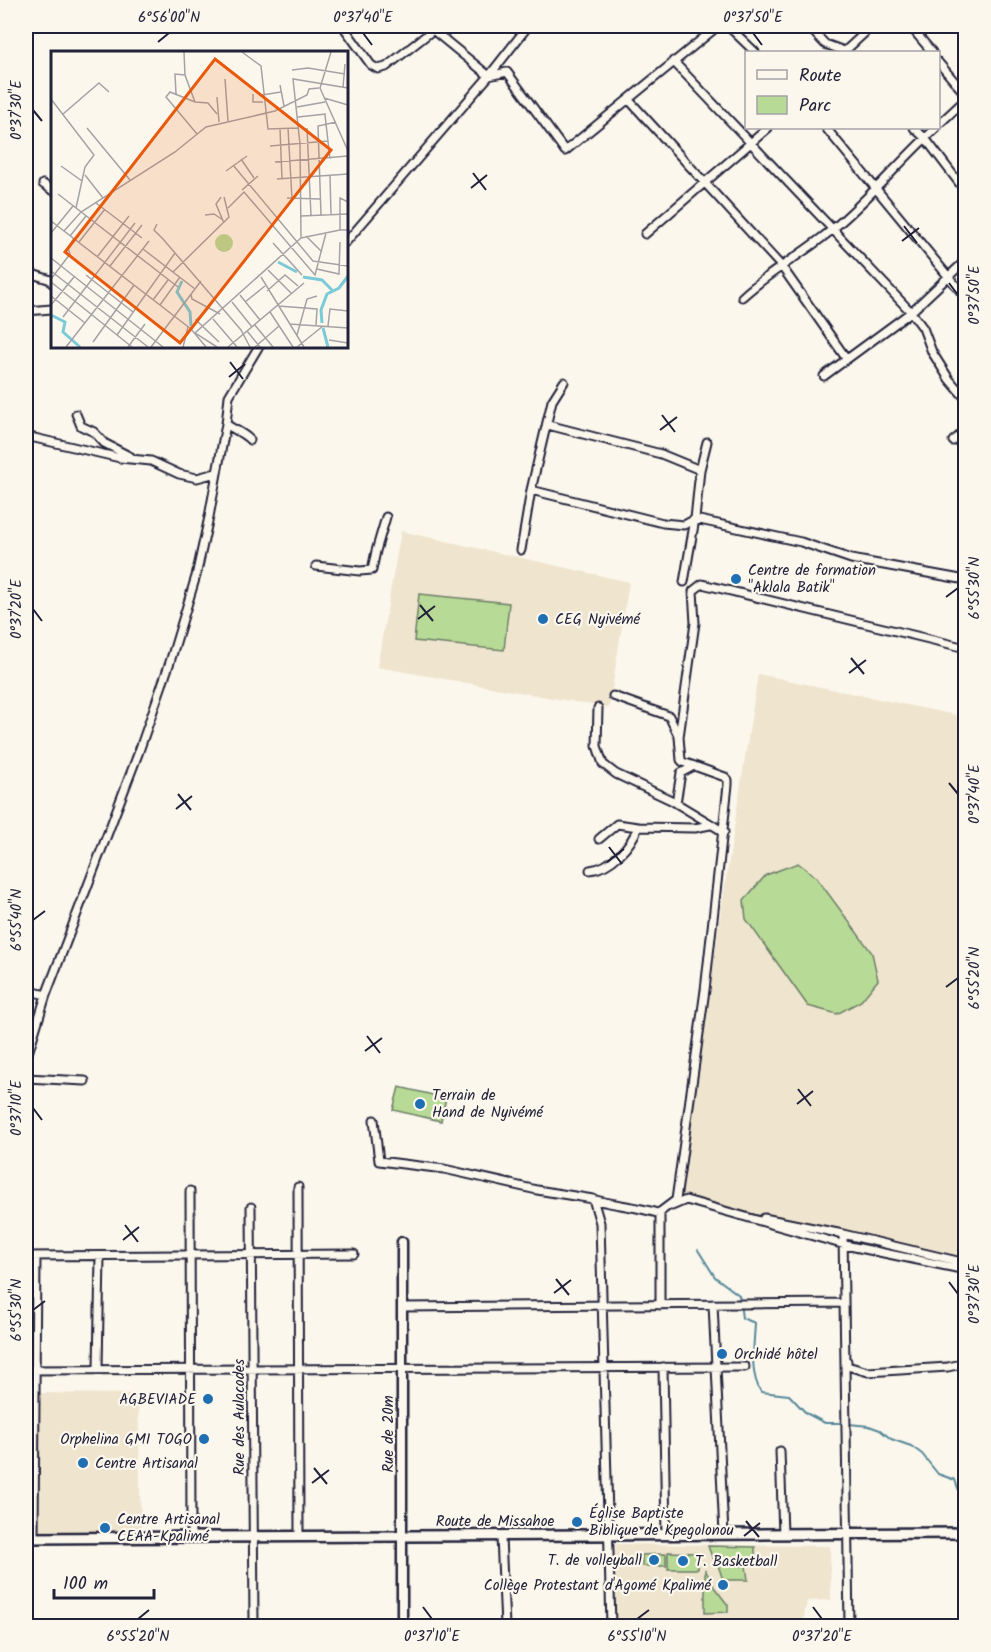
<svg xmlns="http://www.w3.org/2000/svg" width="991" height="1652" font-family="Kalam,sans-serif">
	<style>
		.built { fill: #efe4ce }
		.green { fill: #b7db96; stroke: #6c7e68; stroke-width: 1.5 }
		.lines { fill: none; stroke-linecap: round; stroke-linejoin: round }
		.stream { stroke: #578799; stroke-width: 2 }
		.minor-casing { stroke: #22223b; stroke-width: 11 }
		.tertiary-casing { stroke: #22223b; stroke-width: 13 }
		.secondary-casing { stroke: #22223b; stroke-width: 14 }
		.minor { stroke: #fbf7ec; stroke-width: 7 }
		.tertiary { stroke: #fbf7ec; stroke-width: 8 }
		.secondary { stroke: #fbf7ec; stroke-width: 9 }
		.ticks { fill: none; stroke: #22223b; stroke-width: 2 }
		.poi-dot { fill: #1f6fb2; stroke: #fbf7ec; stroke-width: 2 }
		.labels { text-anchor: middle; stroke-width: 4.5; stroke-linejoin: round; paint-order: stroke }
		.poi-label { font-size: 15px; fill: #22223b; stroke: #fbf7ec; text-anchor: start }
		.street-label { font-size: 15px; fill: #22223b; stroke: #fbf7ec }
		.inset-river { fill: none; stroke: #7bcad7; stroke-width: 3 }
		.inset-road { fill: none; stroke: #a4a2a5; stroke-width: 1.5 }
		.view { fill: #e8590c; fill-opacity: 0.15; stroke: #e8590c; stroke-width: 3 }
		.inset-edge { fill: none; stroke: #22223b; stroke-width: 3 }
		.neatline { fill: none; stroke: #22223b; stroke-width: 2 }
		.ticks-label { font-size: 15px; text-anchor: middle; fill: #22223b }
	</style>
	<rect width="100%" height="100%" fill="#fbf7ec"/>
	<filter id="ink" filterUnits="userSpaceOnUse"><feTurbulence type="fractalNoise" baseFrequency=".0167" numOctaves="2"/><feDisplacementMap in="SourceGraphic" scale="12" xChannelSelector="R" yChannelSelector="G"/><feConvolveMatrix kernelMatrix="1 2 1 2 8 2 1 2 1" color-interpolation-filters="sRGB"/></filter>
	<g filter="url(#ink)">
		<path class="built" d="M401,531L629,582L609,708L377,667Z
			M758,674L965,717V1266L676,1201Z
			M26,1393L138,1394L141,1532L26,1534Z
			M616,1544L830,1546L831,1600L807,1601L802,1626H616L614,1571Z"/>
		<path class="green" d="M419,594L509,603L504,650L414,641Z
			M798,863L816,877L872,953L878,980L861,1001L837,1014L808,1006L746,919L744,900L766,875Z
			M399,1087L446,1098L441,1121L393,1110Z
			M708,1546L755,1547V1563L716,1561L712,1557Z
			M668,1552L698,1553V1569H668Z
			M666,1554V1566H642V1555Z
			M718,1565L746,1566L748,1580H723Z
			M705,1569L714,1587L728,1605V1612L705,1613Z"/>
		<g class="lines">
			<path class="stream" d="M698,1250L715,1277L739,1295L742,1318L755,1323C754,1346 749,1372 761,1392L789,1395L806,1413L825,1423H843
				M849,1424L869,1426L880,1430L891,1439L911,1446L922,1454L938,1474L955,1480L961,1496L963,1510L966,1512"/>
			<g class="minor-casing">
				<path id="minor" d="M343,26L371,65L378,69L386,67L433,30
					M428,26L489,76L507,72L565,151L718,26
					M728,26L755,52
					M808,26L825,44L847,52
					M910,26L932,52
					M844,52L872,26
					M673,61L911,312L923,328L932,352L949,379L966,399
					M938,62L966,95
					M629,100L782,267L846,358
					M938,125L966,99
					M826,128L966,298
					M914,128L925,138L966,192
					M43,184L52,190
					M645,234L768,128
					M346,242L489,76L528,26
					M26,272L51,280L52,283
					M742,297C770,271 805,253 834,228C871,197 901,160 936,128
					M26,311L52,309
					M824,376L911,312L966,260
					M76,414L81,426L94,432L104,443L131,457
					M226,424C234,430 242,432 250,440
					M548,425L661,454L700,470
					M26,436L120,458L151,461L179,474L197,478L216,473
					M953,441L964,432L966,433
					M531,490L663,523L684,525L695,519L801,542L851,559L966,580
					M521,550L531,490L552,401L564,382
					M316,566L360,571L372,570L376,551L386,517
					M684,582L695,519L700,470L707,442
					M613,696L669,716L679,737
					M598,708L597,746L603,764L616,774L671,800L724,832
					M676,803L681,773L694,766
					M599,839L617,824L638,827
					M590,870C611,868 631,846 638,827L695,828L710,825
					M26,990L46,995
					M26,1060L46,995L138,754L170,662L196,576L209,517L226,424L229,396L259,346
					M26,1078L85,1081
					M374,1120L379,1161L444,1169L537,1190L593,1199L600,1223L611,1626
					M298,1187L299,1537
					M190,1191L191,1537
					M591,1199C614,1205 635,1206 657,1213L662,1211
					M672,1206L686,1200L845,1245L966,1270
					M251,1207L254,1626
					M764,1218L843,1234L966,1263
					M843,1234L849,1626
					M26,1256L354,1254
					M713,1304L724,1534
					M660,1305V1212L676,1200L705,990L728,785V780L725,777L683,762L681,760L679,737L695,623L693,591L702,584L966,648
					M402,1307L844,1303
					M847,1361V1366L868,1372L948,1367L966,1363
					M663,1367L666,1535
					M98,1369L100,1256
					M26,1370L745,1367
					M780,1451L783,1534
					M501,1537L505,1626
					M34,1538L36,1256"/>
			</g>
			<g class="tertiary-casing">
				<path id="tertiary" d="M402,1626V1242"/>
			</g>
			<g class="secondary-casing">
				<path id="secondary" d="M26,1538L966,1533"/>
			</g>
			<use href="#minor" class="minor"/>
			<use href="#tertiary" class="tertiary"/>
			<use href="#secondary" class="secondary"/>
		</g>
	</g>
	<path class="ticks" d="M363,33L372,45M753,33L762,45M158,42L169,33M33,110L42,121M473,173L486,190M471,188L487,175M904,226L917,243M902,241L919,228M949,283L958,295M230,362L243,379M229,377L245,364M662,415L675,432M660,430L677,417M946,597L958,588M420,605L433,621M33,609L42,621M418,619L435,606M851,658L864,674M849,673L866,660M949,783L958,794M178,794L191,810M176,809L192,796M609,847L622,864M607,862L624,849M33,920L45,911M946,987L958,978M367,1036L380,1053M365,1051L382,1038M798,1089L811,1106M797,1104L813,1091M33,1108L42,1120M125,1225L138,1242M123,1240L139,1227M556,1279L569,1295M949,1282L958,1294M554,1293L571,1280M33,1310L45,1301M314,1468L327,1484M312,1483L329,1470M746,1521L759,1537M744,1536L760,1523M423,1607L432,1619M813,1607L822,1619M138,1619L149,1610M637,1619L649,1610"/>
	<g class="poi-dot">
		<circle cx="736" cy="579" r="6"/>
		<circle cx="543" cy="619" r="6"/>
		<circle cx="420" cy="1104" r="6"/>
		<circle cx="722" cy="1354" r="6"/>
		<circle cx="208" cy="1399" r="6"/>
		<circle cx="204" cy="1439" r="6"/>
		<circle cx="83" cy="1463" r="6"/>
		<circle cx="577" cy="1522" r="6"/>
		<circle cx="105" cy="1528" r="6"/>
		<circle cx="654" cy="1560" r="6"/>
		<circle cx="683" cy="1561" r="6"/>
		<circle cx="723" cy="1585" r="6"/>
	</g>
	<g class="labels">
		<g class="poi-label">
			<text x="748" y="575">Centre de formation<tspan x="748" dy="17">"Aklala Batik"</tspan></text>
			<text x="555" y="624">CEG Nyivémé</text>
			<text x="432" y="1100">Terrain de<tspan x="432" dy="17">Hand de Nyivémé</tspan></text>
			<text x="734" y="1359">Orchidé hôtel</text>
			<text x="196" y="1404" text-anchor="end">AGBEVIADE</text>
			<text x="192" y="1444" text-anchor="end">Orphelina GMI TOGO</text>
			<text x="95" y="1468">Centre Artisanal</text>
			<text x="589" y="1518">Église Baptiste<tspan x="589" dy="17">Biblique de Kpegolonou</tspan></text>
			<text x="117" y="1524">Centre Artisanal<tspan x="117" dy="17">CEAA-Kpalimé</tspan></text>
			<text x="642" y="1565" text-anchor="end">T. de volleyball</text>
			<text x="695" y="1566">T. Basketball</text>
			<text x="711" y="1590" text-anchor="end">Collège Protestant d'Agomé Kpalimé</text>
		</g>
		<g class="street-label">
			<text transform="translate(239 1417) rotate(-90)" y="5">Rue des Aulacodes</text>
			<text transform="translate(388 1434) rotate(-90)" y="5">Rue de 20m</text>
			<text x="495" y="1526">Route de Missahoe</text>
		</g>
	</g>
	<g transform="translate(51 51)">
		<rect width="297" height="297" fill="#fbf7ec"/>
		<path d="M164 192a9 9 0 1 1 18 0a9 9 0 1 1-18 0Z" fill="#b7db96"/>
		<path class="inset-river" d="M227,211L246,221M252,226L271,229L281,239M131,230L126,241L139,261L140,275M0,264L14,271L12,281L29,296M271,272L270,259L276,243L288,237L297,225M272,277L277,296"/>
		<path class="inset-road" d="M133,1L134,24L144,51L157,52L166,63M191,1L210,15L217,78L247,77M280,1L269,37L297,100M241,19L257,17L294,23M174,28L177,70M229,34L233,55M292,36L294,13M125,43L124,23L134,24M202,43V51H212M211,44L230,41M166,46L168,71M273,47L297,54M0,48L43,104L34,116L25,157M144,51L119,41L115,46L146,83M246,56L274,51M12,63L48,32L58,41M274,64L279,108M247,66L275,63M36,77L79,129M237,77L241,148M256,77L260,165M229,78L231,128M219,95L277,90M190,108L203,127M224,111L297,105M182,114L262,210L297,215M10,115L31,130M175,120L196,105M34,124L52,147M279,125L280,164M226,128L297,123M191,139L207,125M7,143L127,236M170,146L165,153L173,172M236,147L269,148M297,151L289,147V179H297M45,152L91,187M177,157L193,141L264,224L275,182M154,164L163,163L172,169M270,164L267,75L285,71M250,165L297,163M0,170L140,278L155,296M106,173L103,179L113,189M13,180L30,161L124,101L155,76L224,60L256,44L258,38L268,37M0,182L22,155M19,185L35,165M255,185L271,201M250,187L289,179M112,188L190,279L199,296M28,191L54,158M222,192L251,224M92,198L144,238M46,206L78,165M0,207L112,296M59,215L91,174M266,218L288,223L289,191M217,219L240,242M0,220L97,296M122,221L178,166L173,146M35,224L82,261M210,226L253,296M0,228L19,203L17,197L23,187M0,231L81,296M216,240L234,224L247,235M140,244L141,248L169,263M189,244L209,269M0,245L34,272M102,249L117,229M181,251L201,276M194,251L214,235M0,254L23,226M109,254L129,226M227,255L266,258L265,274M157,258L145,269L168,291M219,261L242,296M12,266L84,172M162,268L186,296M203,273L222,296M238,273L297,277M277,275L279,258L297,260M196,280L209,296M66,284L124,202M246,284L256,248L266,245M278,289L297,292M42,291L83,234M15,296L98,190M77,296L94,273M100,296L150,230M132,296L137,276M166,296L144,282L250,187L249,93L242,28L297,37M177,296L253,232M204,296L228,275M246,296L272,275"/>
		<path class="view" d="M164,8L280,99L129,292L14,201Z"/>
		<rect width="297" height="297" class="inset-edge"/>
	</g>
	<rect width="991" height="1652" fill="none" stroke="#fbf7ec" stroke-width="66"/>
	<rect x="745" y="51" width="195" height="78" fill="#fbf7ec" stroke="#a4a2a5" stroke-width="1.5"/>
	<rect x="757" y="70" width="30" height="9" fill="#fbf7ec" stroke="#a4a2a5" stroke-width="1.5"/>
	<text x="799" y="81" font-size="18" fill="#22223b">Route</text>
	<rect x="757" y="96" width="30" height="18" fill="#b7db96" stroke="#a4a2a5" stroke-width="1.5"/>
	<text x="799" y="111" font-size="18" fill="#22223b">Parc</text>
	<path d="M54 1589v9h100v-9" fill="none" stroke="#22223b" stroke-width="3"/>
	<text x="63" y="1589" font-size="18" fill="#22223b" stroke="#fbf7ec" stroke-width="4.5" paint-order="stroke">100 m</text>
	<rect x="33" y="33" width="925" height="1586" class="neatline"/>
	<g class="ticks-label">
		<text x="169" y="22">6°56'00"N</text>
		<text x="363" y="22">0°37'40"E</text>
		<text x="753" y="22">0°37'50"E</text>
		<text transform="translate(16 110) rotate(-90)" y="5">0°37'30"E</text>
		<text transform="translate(974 295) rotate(-90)" y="5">0°37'50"E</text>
		<text transform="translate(974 588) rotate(-90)" y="5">6°55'30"N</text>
		<text transform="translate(16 609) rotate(-90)" y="5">0°37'20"E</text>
		<text transform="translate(974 794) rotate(-90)" y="5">0°37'40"E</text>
		<text transform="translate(16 920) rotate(-90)" y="5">6°55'40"N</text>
		<text transform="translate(974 978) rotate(-90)" y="5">6°55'20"N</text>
		<text transform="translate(16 1108) rotate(-90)" y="5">0°37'10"E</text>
		<text transform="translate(974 1294) rotate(-90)" y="5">0°37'30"E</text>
		<text transform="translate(16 1310) rotate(-90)" y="5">6°55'30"N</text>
		<text x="138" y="1641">6°55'20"N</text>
		<text x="432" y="1641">0°37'10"E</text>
		<text x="637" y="1641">6°55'10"N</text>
		<text x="822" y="1641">0°37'20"E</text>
	</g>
</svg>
